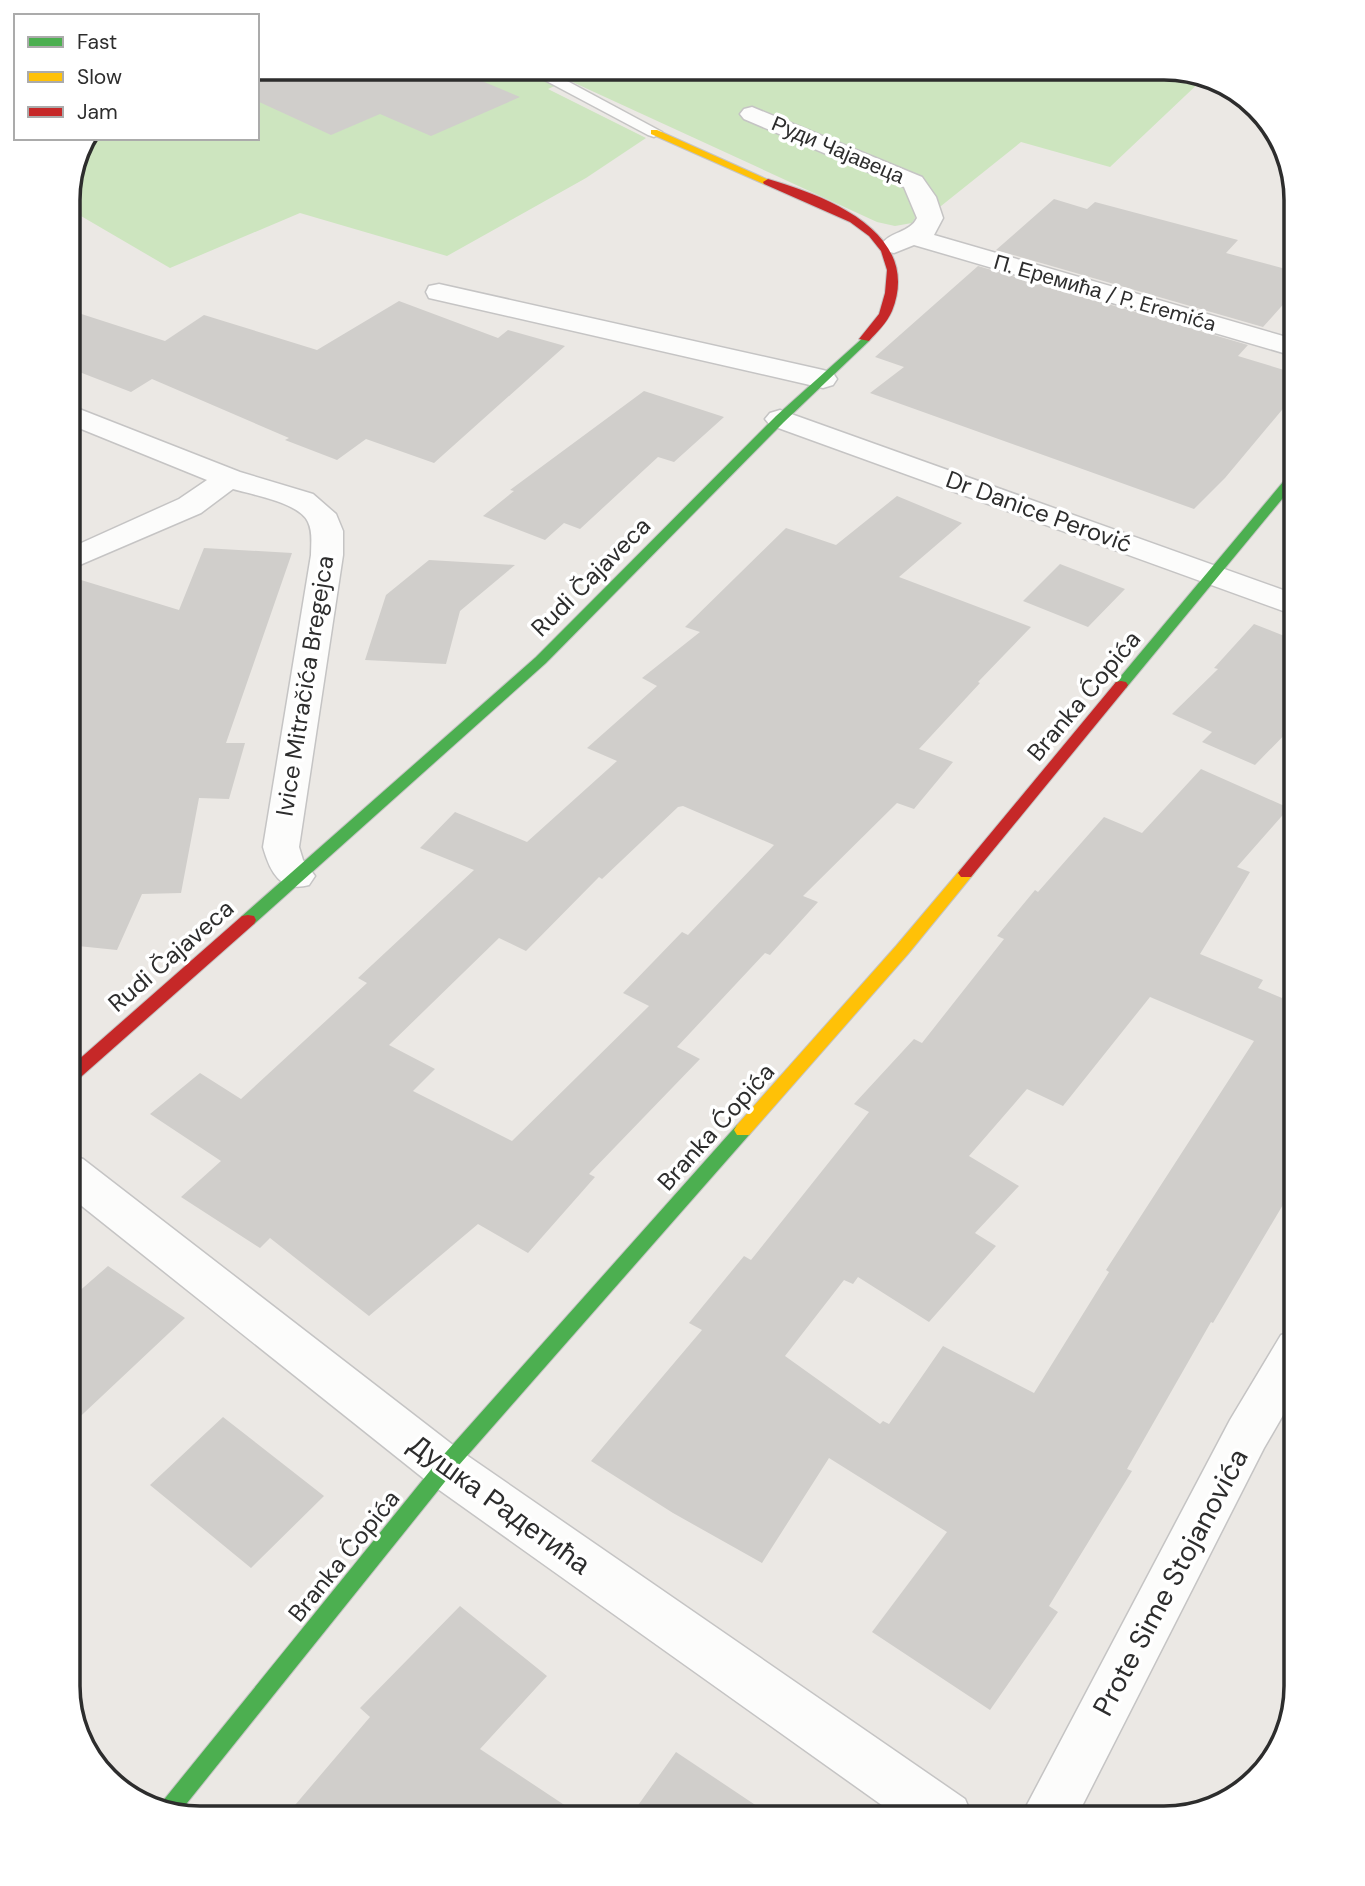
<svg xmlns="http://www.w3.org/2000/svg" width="1365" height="1886" font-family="'DM Sans',sans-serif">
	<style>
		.green { fill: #cde5bf }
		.building { fill: #d0cecb; fill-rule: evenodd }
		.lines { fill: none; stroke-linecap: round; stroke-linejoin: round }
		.lane-casing { stroke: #c5c4c4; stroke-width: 3 }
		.street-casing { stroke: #c5c4c4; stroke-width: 3 }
		.fast-casing { stroke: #c5c4c4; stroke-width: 2 }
		.slow-casing { stroke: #c5c4c4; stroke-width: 2 }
		.jam-casing { stroke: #c5c4c4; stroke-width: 2 }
		.lane { fill: #fcfcfb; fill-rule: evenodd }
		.street { fill: #fcfcfb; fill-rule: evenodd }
		.fast { fill: #4caf50; fill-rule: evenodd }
		.slow { fill: #ffc107; fill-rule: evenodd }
		.jam { fill: #c62828; fill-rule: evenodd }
		.labels { text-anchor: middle; stroke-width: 7; stroke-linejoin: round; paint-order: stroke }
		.far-street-label { font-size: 21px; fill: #2d2d2d; stroke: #fff }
		.street-label { font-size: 24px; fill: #2d2d2d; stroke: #fff }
		.near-street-label { font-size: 28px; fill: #2d2d2d; stroke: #fff }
		.rim { fill: none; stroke: #2d2d2d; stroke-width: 3.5 }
	</style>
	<rect width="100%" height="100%" fill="#ebe8e4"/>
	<path class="green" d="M257,68L1172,69L1204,78L1110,167L1021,142L941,206L914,207L915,218L912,223L895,226L877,222L568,80L548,89L646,138L586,178L447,256L300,213L170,268L69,209V192L85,138H257Z"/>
	<path class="building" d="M257,68H487L470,76L520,97L431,136L380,114L331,135L257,101Z
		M1054,199L1087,209L1095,202L1238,240L1226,253L1297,272V289L1263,327L996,250Z
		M978,266L1248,345L1238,356L1297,374V392L1225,478L1194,509L870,393L904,367L875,357Z
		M399,301L498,338L508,330L565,346L434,463L366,439L337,460L285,440L289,438L152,379L131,392L69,368V310L165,341L204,315L317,350Z
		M644,391L724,417L674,462L658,457L580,529L564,523L545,540L483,516L514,491L510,490Z
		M897,496L962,523L899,577L1031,627L978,682L980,683L919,749L953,762L914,809L897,803L803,896L818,902L770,955L765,953L677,1047L700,1059L589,1174L595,1177L528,1253L478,1224L369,1316L270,1238L260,1248L181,1197L221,1161L150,1114L200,1073L241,1099L367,983L358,978L474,870L420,848L455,812L527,842L617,761L587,748L657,686L642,678L700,632L685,627L786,528L836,545ZM683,806L774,845L688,935L682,932L623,993L649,1006L512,1141L413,1091L435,1069L389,1045L499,938L526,951L599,877L602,879L678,807Z
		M204,548L292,553L226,743H245L229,799L199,798L181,893L142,894L117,950L68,945V576L179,610Z
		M429,560L515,565L460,611L446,664L365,660L386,595Z
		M1060,564L1125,589L1088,627L1023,601Z
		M1254,624L1297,641V722L1255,765L1202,742L1212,732L1172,714L1218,669L1214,668Z
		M1201,769L1289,808L1237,867L1250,872L1200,954L1263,980L1258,988L1282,998L1297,974V1181L1213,1323L1211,1322L1127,1469L1132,1471L1049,1606L1058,1612L990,1710L872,1632L947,1532L829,1458L762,1563L673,1513L591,1461L702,1330L689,1323L744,1256L751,1260L869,1112L854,1104L914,1039L922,1043L1004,939L997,936L1035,890L1038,892L1104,817L1142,833ZM1150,997L1254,1041L1106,1270L1109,1272L1034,1393L943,1346L889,1424L883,1421L880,1424L785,1356L844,1280L853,1284L858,1277L929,1322L996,1246L975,1233L1019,1186L969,1156L1027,1089L1063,1106Z
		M108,1266L185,1318L68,1428V1301Z
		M223,1417L324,1496L251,1568L150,1485Z
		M460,1606L547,1676L480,1749L584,1818H284L370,1717L360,1708Z
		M676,1752L775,1818H629Z"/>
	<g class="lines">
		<g class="lane-casing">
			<path id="lane" d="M522,68H543L662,132L654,137L648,135Z"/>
		</g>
		<g class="street-casing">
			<path id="street" d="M752,107L922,177L936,197L943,218L934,235L1297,340V357L914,245L894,253L885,251L881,245C890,231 910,233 917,218L904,187L744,119L740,114L744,109Z
				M439,284L823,370L833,373L837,379L833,385L823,388L429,298L426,292L429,286Z
				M69,405L240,472L313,494L336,514L343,531V555L299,847L303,860L315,876L309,885C281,893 270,872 263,847L311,555C311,544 313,532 308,522C300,503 253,495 233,489L201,513L68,570V549L179,499L207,480L69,424Z
				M780,410L1297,595V616L770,425L765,419L770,413Z
				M68,1154L83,1159L462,1452L965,1799L973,1818H900L428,1482L68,1195Z
				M1297,1330V1391L1264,1448L1076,1818H1020L1230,1420L1281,1335Z"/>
		</g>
		<g class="fast-casing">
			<path id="fast" d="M865,336L869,337V341L784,422L546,663L254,924H242L240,920L242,916L536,657L776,416Z
				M1297,469V481L1126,688H1116L1114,685L1116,682L1293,470Z
				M743,1123L749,1125L752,1130L749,1135L452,1473L179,1813L158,1807L438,1461L737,1125Z"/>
		</g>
		<g class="slow-casing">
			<path id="slow" d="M651,130H657L773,182L764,184L651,134Z
				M966,868L974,873L971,877L908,954L749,1135H737L734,1130L737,1125L896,946L961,869Z"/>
		</g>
		<g class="jam-casing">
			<path id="jam" d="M768,179C827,196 923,233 892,311C887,323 877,332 869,341L859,339L879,314L885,293L887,270L881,251L869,236L850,222L764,184L763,182Z
				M1121,681L1126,682L1128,685L1126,688L971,877H961L958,873L961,869L1116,682Z
				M248,915L254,916L256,920L254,924L74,1083L68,1085V1069L242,916Z"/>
		</g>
		<use href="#lane" class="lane"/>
		<use href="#street" class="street"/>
		<use href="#fast" class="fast"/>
		<use href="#slow" class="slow"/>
		<use href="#jam" class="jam"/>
	</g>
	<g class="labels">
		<g class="far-street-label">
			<text transform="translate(838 150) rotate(23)" y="7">Руди Чајавеца</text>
			<text transform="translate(1105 293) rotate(16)" y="7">П. Еремића / P. Eremića</text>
		</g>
		<g class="street-label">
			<text transform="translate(1039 512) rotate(20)" y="8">Dr Danice Perović</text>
			<text transform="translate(591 577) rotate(-45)" y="8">Rudi Čajaveca</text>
			<text transform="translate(305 686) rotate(-81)" y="8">Ivice Mitračića Bregejca</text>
			<text transform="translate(1084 696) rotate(-50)" y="8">Branka Ćopića</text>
			<text transform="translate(171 956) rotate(-41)" y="8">Rudi Čajaveca</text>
			<text transform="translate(716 1127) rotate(-48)" y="8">Branka Ćopića</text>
			<text transform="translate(344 1556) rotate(-51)" y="8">Branka Ćopića</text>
		</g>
		<g class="near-street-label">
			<text transform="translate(500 1504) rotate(36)" y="10">Душка Радетића</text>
			<text transform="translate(1170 1582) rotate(-62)" y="10">Prote Sime Stojanovića</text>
		</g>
	</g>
	<path d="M0 0H1365V1886H0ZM200 80H1164A120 120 0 0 1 1284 200V1686A120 120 0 0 1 1164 1806H200A120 120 0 0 1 80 1686V200A120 120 0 0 1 200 80Z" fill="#fff" fill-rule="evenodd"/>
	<path class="rim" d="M200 80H1164A120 120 0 0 1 1284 200V1686A120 120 0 0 1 1164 1806H200A120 120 0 0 1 80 1686V200A120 120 0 0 1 200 80Z"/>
	<rect x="14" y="14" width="245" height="126" fill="#ffffff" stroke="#ababab" stroke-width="2"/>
	<rect x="28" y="37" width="35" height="10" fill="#4caf50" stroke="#ababab" stroke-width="2"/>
	<text x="77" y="49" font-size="21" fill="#2d2d2d">Fast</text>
	<rect x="28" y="72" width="35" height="10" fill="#ffc107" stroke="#ababab" stroke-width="2"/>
	<text x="77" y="84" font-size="21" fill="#2d2d2d">Slow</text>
	<rect x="28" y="107" width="35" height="10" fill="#c62828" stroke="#ababab" stroke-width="2"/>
	<text x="77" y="119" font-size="21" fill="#2d2d2d">Jam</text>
</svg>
